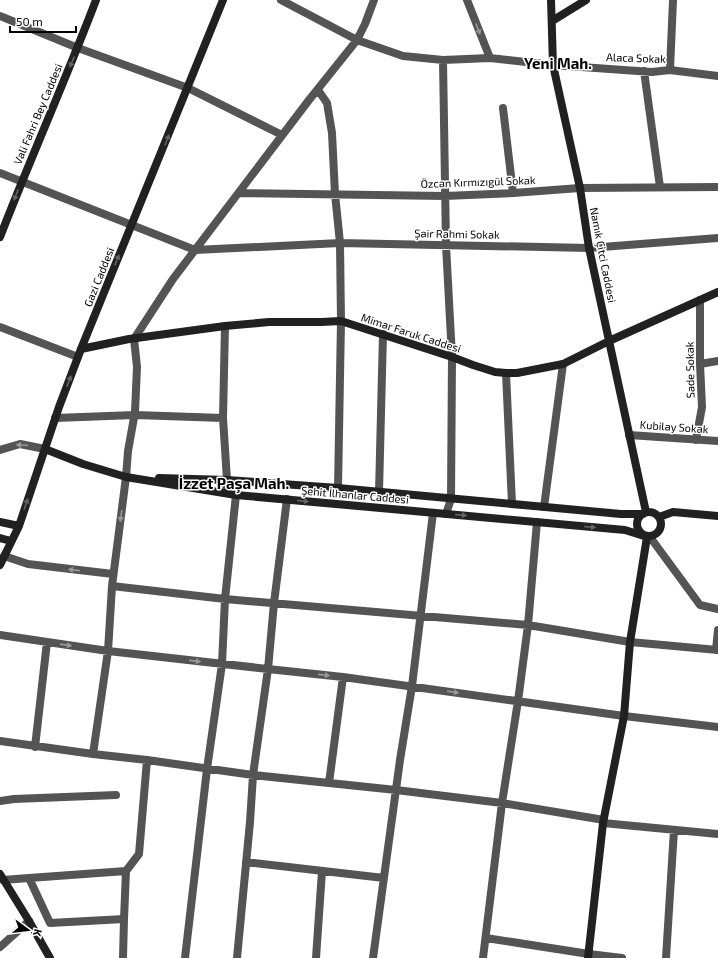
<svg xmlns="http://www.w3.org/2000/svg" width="718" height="958" font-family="'Exo 2',sans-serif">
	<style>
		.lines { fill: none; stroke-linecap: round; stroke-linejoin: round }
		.street { stroke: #545454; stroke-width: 8 }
		.secondary { stroke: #212121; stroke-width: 8 }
		.oneway { fill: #989898 }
		.oneway2 { fill: #646464 }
		.labels { text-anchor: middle; stroke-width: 3; stroke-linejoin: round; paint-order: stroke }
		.street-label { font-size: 11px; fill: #000; stroke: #fff }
		.district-label { font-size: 15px; font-weight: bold; fill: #000; stroke: #fff }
	</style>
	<rect width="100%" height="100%" fill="#fff"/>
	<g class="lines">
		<path class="street" d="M281,0L357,40L403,56L443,60L490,58L553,65L652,72L670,70L718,76
			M467,0L490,58
			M0,16L78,48L188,88L282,135
			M443,60L446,245L452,357L451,499L446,514
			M670,70L673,0
			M644,71L660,187
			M318,90L327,103L332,133L335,194L340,243L341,321L338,488
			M503,108L513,193
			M0,173L195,250L340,243L589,248L718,238
			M239,193L445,196L513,193L580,188L718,187
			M225,326L223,418L227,480L226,493
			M0,327L78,357
			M700,364L718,361
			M506,373L512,504
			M55,418L135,415L223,418
			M629,435L718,441
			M696,440L702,407L700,364V300
			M0,450L20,444L45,449
			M379,492L383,334
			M544,507L563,364
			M650,537L700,605L718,609
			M4,556L28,564L113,574
			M112,586L225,599L528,625L630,642L718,650
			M0,635L108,651L268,669L343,677L624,716L718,727
			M716,650L718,630
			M0,741L93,754L147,760L253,775L396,790L502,803L604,820
			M35,747L47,642
			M93,754L108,651L112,586L126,477L128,451L135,412L137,367L134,339L173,279L309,100L357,40L365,24L374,0
			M329,783L343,677
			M0,801L14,799L116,795
			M603,823L718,834
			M246,862L384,878
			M29,878L126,871
			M3,880L29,878L50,923L124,919
			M486,938L589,954L622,958
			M0,947L29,921
			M123,958L124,919L126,871L139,854L147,760
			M185,958L207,769L222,664L225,599L236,495
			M237,958L250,822L253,775L268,669L274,603L287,499
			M316,958L322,871
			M373,958L400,760L412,686L433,513
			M483,958L502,803L518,701L528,625L537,522
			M666,958L674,830"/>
		<path class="secondary" d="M551,0L553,65L580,188L589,248L646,512
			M552,21L586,0
			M0,237C31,157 66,79 96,0
			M81,349L129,339L225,326L269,322H321L341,321L452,357L473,365L495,372L506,373H517L563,364L609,341L718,292
			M45,449L83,464L126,477L236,495L625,530L644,536
			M159,478L227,480L338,488L621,514H643
			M637 524a12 12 0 1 1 24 0a12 12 0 1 1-24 0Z
			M659,517L673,512L718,516
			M0,522L19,526
			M0,538L11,541
			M0,565L19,526L59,407L81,349L223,0
			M0,874L29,921L50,958
			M588,958L603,823L624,716L630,642L647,537"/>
	</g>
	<defs><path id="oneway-solid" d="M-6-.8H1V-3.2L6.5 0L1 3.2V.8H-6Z"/></defs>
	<g class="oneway">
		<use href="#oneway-solid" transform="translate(478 29) rotate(69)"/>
		<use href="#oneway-solid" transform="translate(22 445) rotate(-177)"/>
		<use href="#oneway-solid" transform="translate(121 516) rotate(98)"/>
		<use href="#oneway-solid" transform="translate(74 570) rotate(-173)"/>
		<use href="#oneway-solid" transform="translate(66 645) rotate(8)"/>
		<use href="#oneway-solid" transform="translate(195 661) rotate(6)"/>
		<use href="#oneway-solid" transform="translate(324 675) rotate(6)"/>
		<use href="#oneway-solid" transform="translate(453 692) rotate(8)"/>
	</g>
	<g class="oneway2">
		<use href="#oneway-solid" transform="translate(72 62) rotate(113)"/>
		<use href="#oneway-solid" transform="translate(167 140) rotate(-68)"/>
		<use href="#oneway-solid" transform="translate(16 195) rotate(111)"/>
		<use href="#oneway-solid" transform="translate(117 260) rotate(-68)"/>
		<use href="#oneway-solid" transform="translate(69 381) rotate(-69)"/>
		<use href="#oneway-solid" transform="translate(303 501) rotate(5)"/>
		<use href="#oneway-solid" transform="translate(26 504) rotate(-71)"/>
		<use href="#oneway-solid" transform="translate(461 515) rotate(5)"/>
		<use href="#oneway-solid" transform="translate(590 527) rotate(5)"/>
	</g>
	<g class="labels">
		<g class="street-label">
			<text transform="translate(636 58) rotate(2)" y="4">Alaca Sokak</text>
			<text transform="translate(38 114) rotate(-67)" y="4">Vali Fahri Bey Caddesi</text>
			<text transform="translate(478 182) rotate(-2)" y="4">Özcan Kırmızıgül Sokak</text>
			<text transform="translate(457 234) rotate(1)" y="4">Şair Rahmi Sokak</text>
			<text transform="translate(603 255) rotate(79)" y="4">Namık Çitci Caddesi</text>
			<text transform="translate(99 277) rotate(-68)" y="4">Gazi Caddesi</text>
			<text transform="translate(411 333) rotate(18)" y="4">Mimar Faruk Caddesi</text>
			<text transform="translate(690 370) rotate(-91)" y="4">Sade Sokak</text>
			<text transform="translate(674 427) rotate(4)" y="4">Kubilay Sokak</text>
			<text transform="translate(355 495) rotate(5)" y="4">Şehit İlhanlar Caddesi</text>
		</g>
		<g class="district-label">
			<text x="558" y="69">Yeni Mah.</text>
			<text x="234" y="489">İzzet Paşa Mah.</text>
		</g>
	</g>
	<g transform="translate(28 930) rotate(105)" stroke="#ffffff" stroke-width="3" paint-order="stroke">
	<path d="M0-3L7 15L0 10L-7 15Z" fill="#000000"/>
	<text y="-6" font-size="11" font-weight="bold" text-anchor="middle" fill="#000000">K</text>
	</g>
	<path d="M10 26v6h66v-6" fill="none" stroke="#000000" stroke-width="2"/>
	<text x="16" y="26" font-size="12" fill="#000000" stroke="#ffffff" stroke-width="3" paint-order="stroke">50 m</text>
</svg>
